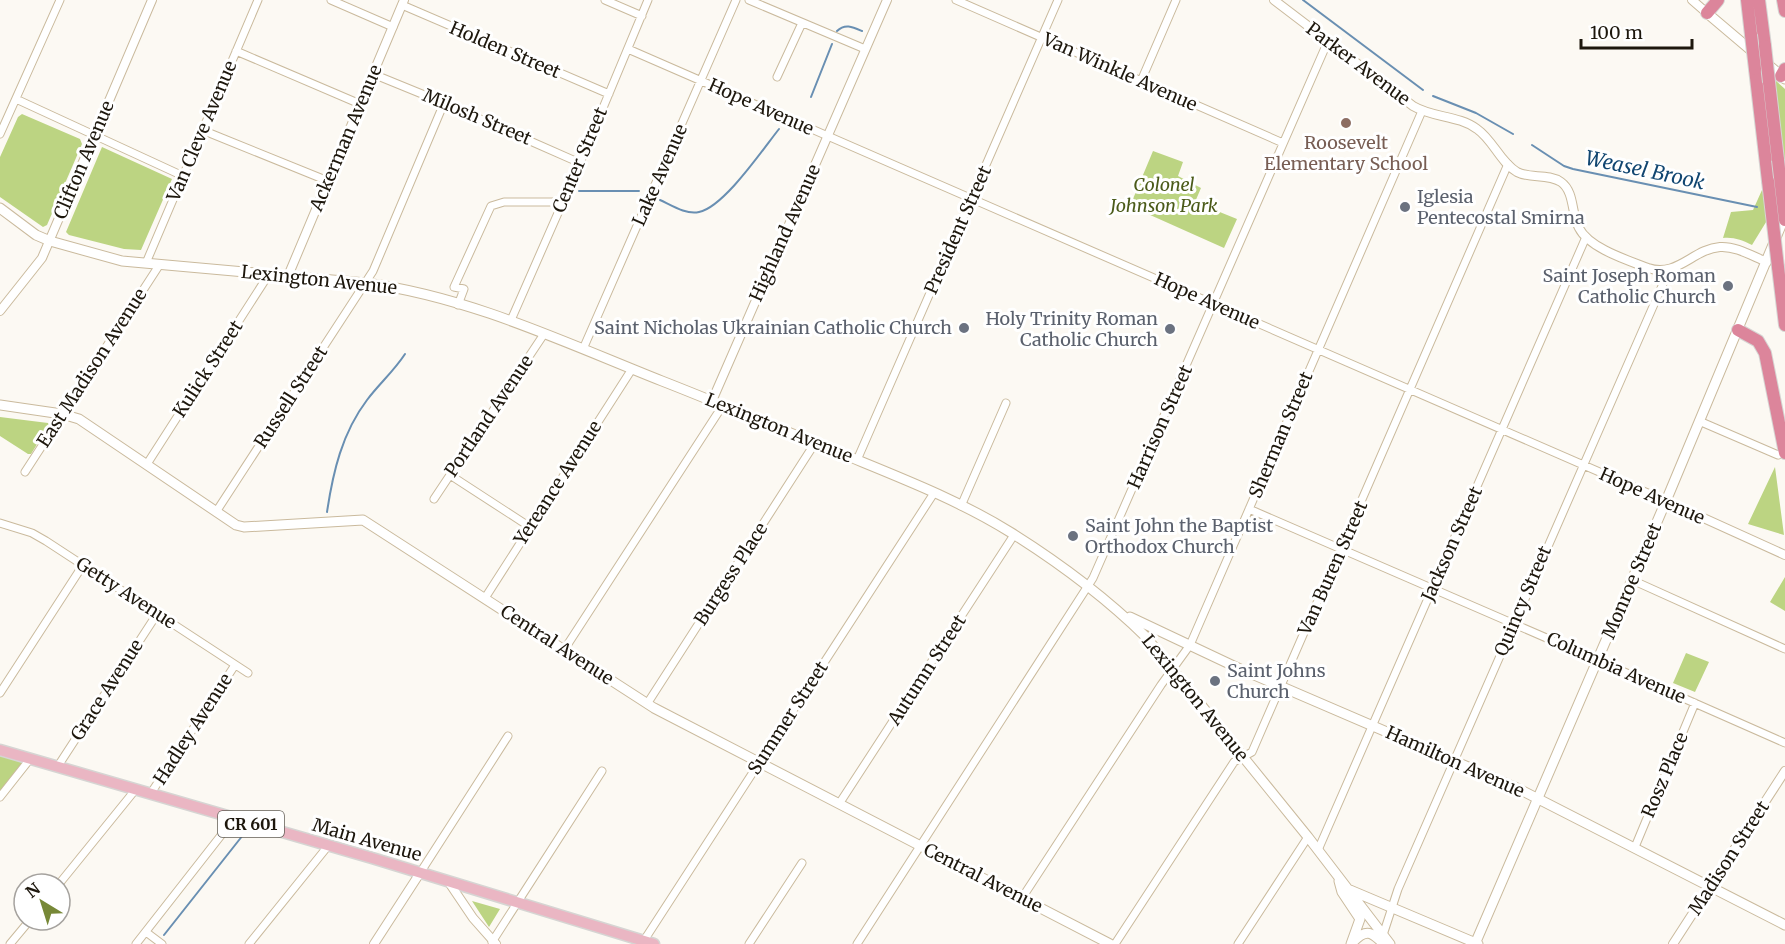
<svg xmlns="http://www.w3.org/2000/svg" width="1785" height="944" font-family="Merriweather,serif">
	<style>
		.green { fill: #bcd482 }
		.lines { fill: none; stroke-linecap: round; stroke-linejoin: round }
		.stream { stroke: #698fb2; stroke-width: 2 }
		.minor-casing { stroke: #caba9d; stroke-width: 9 }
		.tertiary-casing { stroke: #caba9d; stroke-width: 10 }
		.secondary-casing { stroke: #caba9d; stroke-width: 11 }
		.primary-casing { stroke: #d6d5d3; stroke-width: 13 }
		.motorway-casing { stroke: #d6d5d3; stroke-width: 14 }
		.minor { stroke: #fff; stroke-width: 7 }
		.tertiary { stroke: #fff; stroke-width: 8 }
		.secondary { stroke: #fff; stroke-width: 9 }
		.primary { stroke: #eab6c3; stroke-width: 10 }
		.motorway { stroke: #dc859b; stroke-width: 12 }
		.motorway-bridge-casing { stroke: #d6d5d3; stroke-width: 14; stroke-linecap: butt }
		.motorway-bridge { stroke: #dc859b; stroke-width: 12 }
		.education-dot { fill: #8d6e63; stroke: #fff; stroke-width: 2 }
		.worship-dot { fill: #6b7280; stroke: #fff; stroke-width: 2 }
		.labels { text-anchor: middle; stroke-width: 6; stroke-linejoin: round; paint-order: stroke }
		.shield { fill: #fff; stroke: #615d56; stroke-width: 1.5 }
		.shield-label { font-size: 16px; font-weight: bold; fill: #1d170d }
		.street-label { font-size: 18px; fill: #1d170d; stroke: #fff }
		.education-label { font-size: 18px; fill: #785e54; stroke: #fff }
		.park-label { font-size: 18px; font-style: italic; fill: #4b5b1a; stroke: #fff }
		.worship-label { font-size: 18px; fill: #5b616d; stroke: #fff; text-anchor: start }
		.water-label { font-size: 20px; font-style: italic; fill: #114671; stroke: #fff }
	</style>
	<rect width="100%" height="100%" fill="#fcf9f3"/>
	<path class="green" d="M1774,79L1785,89V191L1752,245C1742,240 1734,237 1723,238L1731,212L1753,210L1780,150Z
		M22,114L80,139L82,144L47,225L43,227L0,197V157L18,117Z
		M102,147L172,179L141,250L124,249L69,235L66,232Z
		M1153,151L1183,162L1178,176L1201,188L1195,202L1237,219L1224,248L1130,206Z
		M0,417L48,423L49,425L31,454H28L0,436Z
		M1775,467L1784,535L1748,524Z
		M1785,577V611L1770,602Z
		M1686,653L1709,662L1695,692L1673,683Z
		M0,750L30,759L0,797Z
		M472,901L500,909L489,927Z"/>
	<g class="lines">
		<path class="stream" d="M1303,0L1423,90
			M837,31C845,23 853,27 862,31
			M1433,96L1476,113L1513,134
			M811,97L832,44
			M1532,145L1564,166L1573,169L1757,207
			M579,191H639
			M660,200C671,205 686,215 699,212C724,207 763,149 779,129
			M327,512C333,472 342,433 367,400C379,384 394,371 405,354
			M164,935L243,835"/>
		<g class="minor-casing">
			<path id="minor" d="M331,0L393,27
				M605,0L642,16
				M749,0L865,49
				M956,0L1283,143
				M402,5L609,94
				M628,49L1666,501
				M236,51L360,104
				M373,74L444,103L580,163
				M777,77L802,23
				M1141,81L1176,0
				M16,99L183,176
				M202,130L328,181
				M0,134L60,0
				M146,263L258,0
				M458,305L464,289L454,287L491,206L504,202H563
				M511,320L580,163L648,0
				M583,349L736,0
				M1699,421L1778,455
				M857,460L1058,0
				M147,464L269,274
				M25,472L160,264
				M450,475L530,527
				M434,499L544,334
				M961,506L1006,403
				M1249,509L1588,656L1785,743
				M216,512L373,271L444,103
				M0,523L32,533L46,541L248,673
				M1632,580L1785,649
				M485,598L632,369
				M564,650L723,405
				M0,693L83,565
				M647,704L815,443
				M58,766L157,614
				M151,793L235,665
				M0,797L30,759
				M839,804L1014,535
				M1635,847L1695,703
				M1318,850L1586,237
				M420,873L508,736
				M59,884L136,789
				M1022,898L1161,685L1190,645L1422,111
				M146,932L162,944
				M1383,935L1398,889L1669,270
				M492,942L602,771
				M643,942L934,493
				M10,944L30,920
				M136,944L226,829L231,818
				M249,944L328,846
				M749,944L802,863
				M857,944L1093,578L1328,41
				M1115,944L1234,762L1252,752L1508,164
				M1238,944L1308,837"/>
		</g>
		<g class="tertiary-casing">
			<path id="tertiary" d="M1274,0L1413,106C1433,118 1458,115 1477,129C1493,140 1500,162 1517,172C1530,179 1548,173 1561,182C1575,192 1571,214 1579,228C1589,248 1627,260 1648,268C1677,278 1693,249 1720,247C1736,246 1752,256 1767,262
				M1692,0L1707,13
				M288,276L404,0
				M0,311L42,258L152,0
				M712,401L887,0
				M1666,501L1785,555
				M448,881L473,918L496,944
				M374,944L420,873
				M1673,944L1785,771"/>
		</g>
		<g class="secondary-casing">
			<path id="secondary" d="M1707,13L1785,79
				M0,208L36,235L50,241L122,261L366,283C470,297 566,343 662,381C721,404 779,429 838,452C896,476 957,499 1010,532C1058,562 1105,597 1146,637L1308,837L1390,944
				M0,405L62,414L79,419L236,525L244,527L363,520L654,708L1110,944
				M1130,617L1238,668L1517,788L1785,925
				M1339,881L1342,892L1360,919L1351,944
				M1350,890L1478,944
				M1354,941C1367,928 1372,933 1384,944
				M1475,944L1666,501L1785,216"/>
		</g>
		<g class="primary-casing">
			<path id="primary" d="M0,750L372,858L654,944"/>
		</g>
		<g class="motorway-casing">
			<path id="motorway" d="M1747,0L1751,35
				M1759,0L1765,46
				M1783,0L1785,11
				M1707,13L1718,0
				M1755,69L1768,181
				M1781,76L1785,69
				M1769,82L1778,160
				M1778,267L1785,325
				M1738,330L1758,341L1765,353L1785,453"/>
		</g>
		<use href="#minor" class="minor"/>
		<use href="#tertiary" class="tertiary"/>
		<use href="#secondary" class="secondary"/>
		<use href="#primary" class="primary"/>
		<use href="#motorway" class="motorway"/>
		<g class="motorway-bridge-casing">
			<path id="motorway-bridge" d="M1751,35L1755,69
				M1765,46L1769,82
				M1778,160L1785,220
				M1768,181L1778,267"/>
		</g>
		<use href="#motorway-bridge" class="motorway-bridge"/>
	</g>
	<circle class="education-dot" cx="1346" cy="123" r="6"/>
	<g class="worship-dot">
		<circle cx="1405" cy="207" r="6"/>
		<circle cx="1728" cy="286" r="6"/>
		<circle cx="964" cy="328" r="6"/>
		<circle cx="1170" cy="329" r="6"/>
		<circle cx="1073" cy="536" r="6"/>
		<circle cx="1215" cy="681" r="6"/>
	</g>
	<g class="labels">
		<rect class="shield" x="218" y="811" width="66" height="26" rx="4.5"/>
		<g class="shield-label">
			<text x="251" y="830">CR 601</text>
		</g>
		<g class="street-label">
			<text transform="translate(505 50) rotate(23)" y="6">Holden Street</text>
			<text transform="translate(1358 64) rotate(37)" y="6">Parker Avenue</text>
			<text transform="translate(1120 72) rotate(24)" y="6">Van Winkle Avenue</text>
			<text transform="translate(761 107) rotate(24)" y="6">Hope Avenue</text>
			<text transform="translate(477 117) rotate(23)" y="6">Milosh Street</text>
			<text transform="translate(202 131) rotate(-67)" y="6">Van Cleve Avenue</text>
			<text transform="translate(346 138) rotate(-67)" y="6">Ackerman Avenue</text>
			<text transform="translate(84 160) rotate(-67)" y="6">Clifton Avenue</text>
			<text transform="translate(580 160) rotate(-67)" y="6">Center Street</text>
			<text transform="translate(660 175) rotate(-66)" y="6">Lake Avenue</text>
			<text transform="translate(958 230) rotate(-66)" y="6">President Street</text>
			<text transform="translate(785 233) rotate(-66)" y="6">Highland Avenue</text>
			<text transform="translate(319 280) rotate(6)" y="6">Lexington Avenue</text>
			<text transform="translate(1207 301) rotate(24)" y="6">Hope Avenue</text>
			<text transform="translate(92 368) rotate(-57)" y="6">East Madison Avenue</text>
			<text transform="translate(208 369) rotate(-57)" y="6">Kulick Street</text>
			<text transform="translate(291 397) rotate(-57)" y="6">Russell Street</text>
			<text transform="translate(489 416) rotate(-56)" y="6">Portland Avenue</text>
			<text transform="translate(1160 427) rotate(-66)" y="6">Harrison Street</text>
			<text transform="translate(779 428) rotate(22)" y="6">Lexington Avenue</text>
			<text transform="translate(1281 435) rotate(-67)" y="6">Sherman Street</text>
			<text transform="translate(558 483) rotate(-57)" y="6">Yereance Avenue</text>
			<text transform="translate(1652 496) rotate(24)" y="6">Hope Avenue</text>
			<text transform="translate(1452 544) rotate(-66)" y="6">Jackson Street</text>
			<text transform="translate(1333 568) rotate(-66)" y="6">Van Buren Street</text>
			<text transform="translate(731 574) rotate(-57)" y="6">Burgess Place</text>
			<text transform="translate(1632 581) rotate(-67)" y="6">Monroe Street</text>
			<text transform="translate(126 593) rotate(33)" y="6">Getty Avenue</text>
			<text transform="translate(1523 601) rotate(-67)" y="6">Quincy Street</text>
			<text transform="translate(557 645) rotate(33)" y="6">Central Avenue</text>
			<text transform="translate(1616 668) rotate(24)" y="6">Columbia Avenue</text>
			<text transform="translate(927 670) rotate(-57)" y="6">Autumn Street</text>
			<text transform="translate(107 690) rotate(-57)" y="6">Grace Avenue</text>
			<text transform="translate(1195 698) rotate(51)" y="6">Lexington Avenue</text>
			<text transform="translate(788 718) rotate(-57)" y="6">Summer Street</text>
			<text transform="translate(193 729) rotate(-57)" y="6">Hadley Avenue</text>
			<text transform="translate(1455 762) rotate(24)" y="6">Hamilton Avenue</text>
			<text transform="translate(1665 775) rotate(-67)" y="6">Rosz Place</text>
			<text transform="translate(367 840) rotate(16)" y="6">Main Avenue</text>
			<text transform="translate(1729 858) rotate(-57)" y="6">Madison Street</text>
			<text transform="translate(983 878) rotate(27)" y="6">Central Avenue</text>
		</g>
		<g class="education-label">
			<text x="1346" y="149">Roosevelt<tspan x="1346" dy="21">Elementary School</tspan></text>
		</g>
		<g class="park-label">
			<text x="1164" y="191">Colonel<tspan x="1164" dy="21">Johnson Park</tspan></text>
		</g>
		<g class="worship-label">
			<text x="1417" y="203">Iglesia<tspan x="1417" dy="21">Pentecostal Smirna</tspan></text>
			<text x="1716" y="282" text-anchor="end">Saint Joseph Roman<tspan x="1716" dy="21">Catholic Church</tspan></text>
			<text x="1158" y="325" text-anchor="end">Holy Trinity Roman<tspan x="1158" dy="21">Catholic Church</tspan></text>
			<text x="952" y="334" text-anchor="end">Saint Nicholas Ukrainian Catholic Church</text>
			<text x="1085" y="532">Saint John the Baptist<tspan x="1085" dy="21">Orthodox Church</tspan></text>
			<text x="1227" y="677">Saint Johns<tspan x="1227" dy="21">Church</tspan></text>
		</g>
		<g class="water-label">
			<text transform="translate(1645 170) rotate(12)" y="7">Weasel Brook</text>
		</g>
	</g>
	<g transform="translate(42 902) rotate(322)"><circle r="28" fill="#ffffff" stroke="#a5a29e" stroke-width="1.5"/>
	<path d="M0-4.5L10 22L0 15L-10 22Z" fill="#778837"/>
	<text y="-9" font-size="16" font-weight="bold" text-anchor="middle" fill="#1d170d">N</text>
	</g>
	<path d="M1581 39v9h111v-9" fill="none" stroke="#1d170d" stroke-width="3"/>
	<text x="1590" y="39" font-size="18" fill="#1d170d" stroke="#ffffff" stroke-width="4.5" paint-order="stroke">100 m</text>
</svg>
